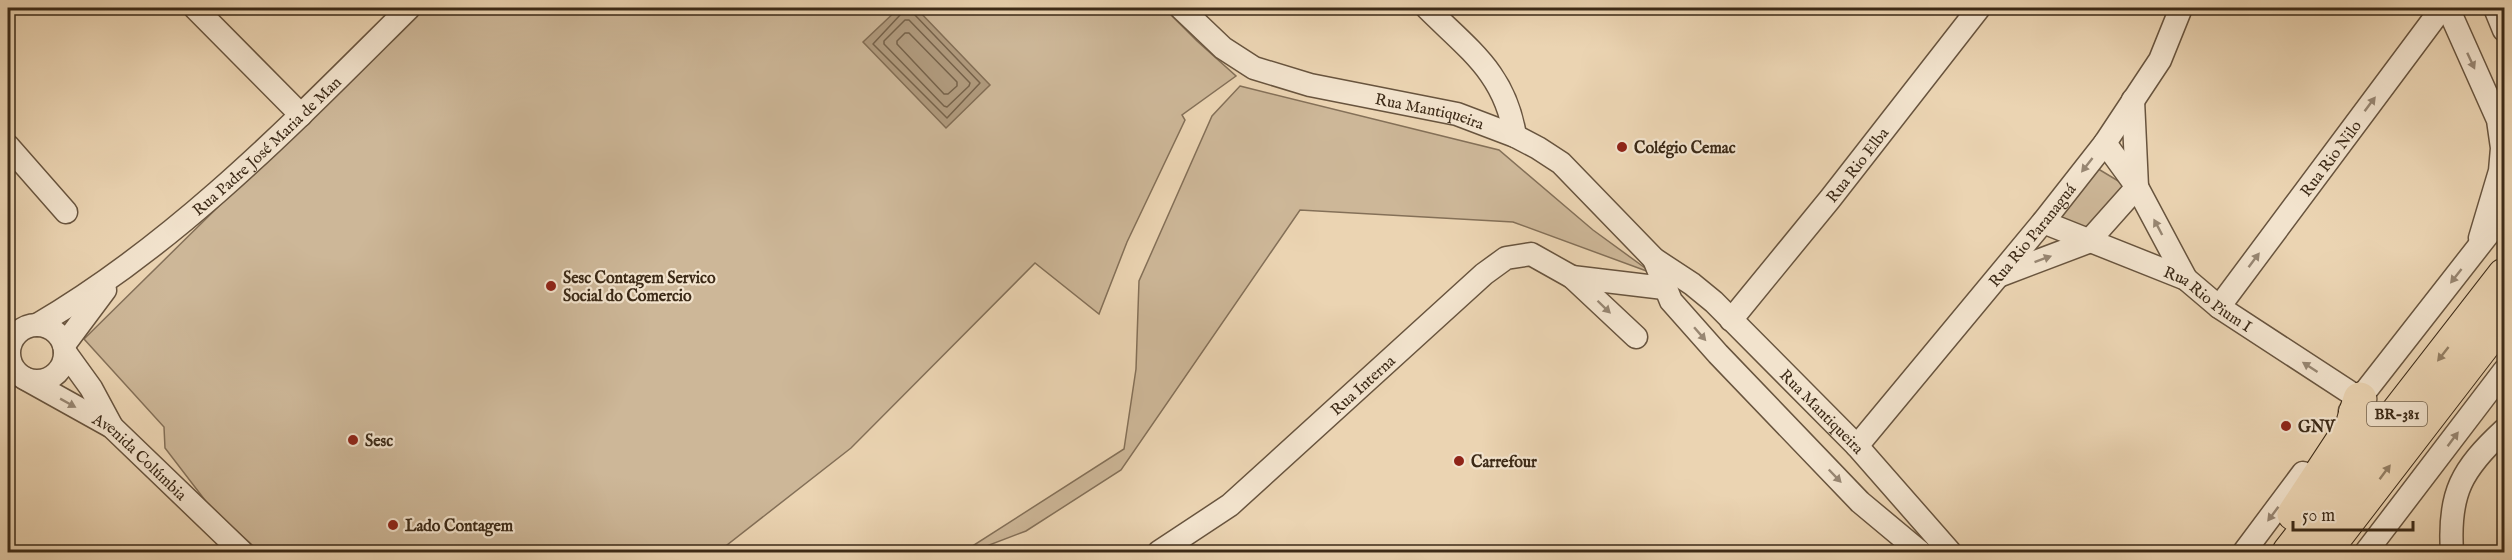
<svg xmlns="http://www.w3.org/2000/svg" width="2512" height="560" font-family="'IM FELL English',serif">
	<style>
		.green { fill: #cdb798; stroke: #847058; stroke-width: 1.5 }
		.water { fill: #b09a7d; stroke: #826d54; stroke-width: 1.5 }
		.lines { fill: none; stroke-linecap: round; stroke-linejoin: round }
		.shore { stroke: #76624a; stroke-width: 1.5 }
		.minor-casing { stroke: #68543e; stroke-width: 25 }
		.highway-casing { stroke: #3c2a17; stroke-width: 35 }
		.minor { stroke: #f2e3cd; stroke-width: 22 }
		.highway { stroke: #ebd4b2; stroke-width: 33 }
		.oneway { fill: #978672 }
		.oneway2 { fill: #947f64 }
		.poi-dot { fill: #8f2418; stroke: #f2e3cd; stroke-width: 2 }
		.labels { text-anchor: middle; stroke-width: 4.5; stroke-linejoin: round; paint-order: stroke }
		.shield { fill: #f2e3cd; stroke: #73624e; stroke-width: 1.5 }
		.shield-label { font-size: 15px; font-weight: bold; fill: #3c2a17 }
		.street-label { font-size: 16px; fill: #3c2a17; stroke: #f2e3cd }
		.poi-label { font-size: 16px; font-weight: bold; fill: #3c2a17; stroke: #f2e3cd; text-anchor: start }
	</style>
	<rect width="100%" height="100%" fill="#ebd4b2"/>
	<filter id="stains"><feTurbulence type="fractalNoise" baseFrequency=".00333" numOctaves="4"/><feColorMatrix values="0 0 0 0 .2 0 0 0 0 .09 0 0 0 0 .02 0 0 0 .5 -.17"/></filter>
	<radialGradient id="worn" r=".72"><stop offset=".6" stop-color="#630" stop-opacity="0"/><stop offset="1" stop-color="#630" stop-opacity=".3"/></radialGradient>
	<path class="green" d="M420,8H1164L1197,41L1236,76L1182,115L1185,120L1127,242L1099,314L1035,263L851,448L718,552H260L211,508L165,448L164,427L84,339Z
		M1240,86L1499,150L1593,230L1652,273L1513,222L1300,210L1121,470L1026,531L971,552H963L1124,449L1136,369L1139,281L1212,116Z
		M2095,167L2125,185L2086,234L2056,216Z"/>
	<path class="water" d="M899,8H916L990,85L946,128L863,42Z"/>
	<g class="lines">
		<path class="shore" d="M903,8L901,14L873,44L947,118L980,83L914,14L912,8
			M905,20H909L970,83L969,86L947,107L944,106L884,44V41Z
			M905,33H909L957,82V86L948,94H944L897,44V41Z"/>
		<g class="minor-casing">
			<g id="minor">
				<path d="M195,8L301,115"/>
				<path id="s1" d="M1181,8L1223,48L1254,68L1310,85L1457,114L1515,136L1538,148L1561,163L1654,259L1692,284L1714,302L1857,446L1950,552"/>
				<path d="M1427,8C1469,50 1505,73 1515,136"/>
				<path d="M2448,8L2498,120L2502,148L2500,171L2480,238"/>
				<path d="M2495,8L2504,30"/>
				<path d="M2105,143L2137,187L2186,279"/>
				<path d="M8,146L66,212"/>
				<path id="s2" d="M2043,222L2186,279L2219,307L2360,399"/>
				<path d="M1654,259L1671,301L1718,354L1860,502L1920,552"/>
				<path d="M2001,275L2088,242L2137,187L2133,100"/>
				<path d="M1572,277L1664,288"/>
				<path id="s3" d="M2219,307L2442,8"/>
				<path id="s4" d="M1731,320L1830,199L1979,8"/>
				<path id="s5" d="M37,325C179,242 294,122 409,8"/>
				<circle cx="37" cy="353" r="28"/>
				<path d="M64,345L105,290"/>
				<path d="M65,352L91,388L112,427"/>
				<path id="s6" d="M24,378L112,427L242,552"/>
				<path d="M2350,411L2504,214"/>
				<path id="s7" d="M1857,446L2043,222L2105,143L2160,60L2181,8"/>
				<path id="s8" d="M1159,552L1230,505L1484,274L1506,258L1531,254L1572,277L1636,337"/>
				<path d="M2244,552L2303,473"/>
				<path d="M2366,552L2504,371"/>
				<path d="M2452,552C2448,493 2462,469 2504,430"/>
			</g>
		</g>
		<g class="highway-casing">
			<path id="highway" d="M2294,514L2352,426L2360,399
				M2289,552L2504,275
				M2324,552L2504,318"/>
		</g>
		<use href="#minor" class="minor"/>
		<use href="#highway" class="highway"/>
	</g>
	<defs><path id="oneway-solid" d="M-6-.8H1V-3.2L6.5 0L1 3.2V.8H-6Z" transform="scale(1.5)"/></defs>
	<g class="oneway">
		<use href="#oneway-solid" transform="translate(2471 61) rotate(65)"/>
		<use href="#oneway-solid" transform="translate(2370 104) rotate(-53)"/>
		<use href="#oneway-solid" transform="translate(2087 165) rotate(128)"/>
		<use href="#oneway-solid" transform="translate(2158 227) rotate(-118)"/>
		<use href="#oneway-solid" transform="translate(2043 259) rotate(-20)"/>
		<use href="#oneway-solid" transform="translate(2254 260) rotate(-53)"/>
		<use href="#oneway-solid" transform="translate(2456 276) rotate(128)"/>
		<use href="#oneway-solid" transform="translate(1604 307) rotate(44)"/>
		<use href="#oneway-solid" transform="translate(1700 334) rotate(49)"/>
		<use href="#oneway-solid" transform="translate(2310 367) rotate(-147)"/>
		<use href="#oneway-solid" transform="translate(68 403) rotate(29)"/>
		<use href="#oneway-solid" transform="translate(2453 439) rotate(-53)"/>
		<use href="#oneway-solid" transform="translate(1835 476) rotate(46)"/>
		<use href="#oneway-solid" transform="translate(2273 514) rotate(127)"/>
	</g>
	<g class="oneway2">
		<use href="#oneway-solid" transform="translate(2443 354) rotate(128)"/>
		<use href="#oneway-solid" transform="translate(2385 472) rotate(-53)"/>
	</g>
	<g class="poi-dot">
		<circle cx="1622" cy="147" r="6"/>
		<circle cx="551" cy="286" r="6"/>
		<circle cx="2286" cy="426" r="6"/>
		<circle cx="353" cy="440" r="6"/>
		<circle cx="1459" cy="461" r="6"/>
		<circle cx="393" cy="525" r="6"/>
	</g>
	<g class="labels">
		<rect class="shield" x="2367" y="402" width="60" height="24" rx="4.5"/>
		<g class="shield-label">
			<text x="2397" y="419">BR-381</text>
		</g>
		<g class="street-label">
			<text dy="6" stroke="none"><textPath href="#s1" startOffset="276">Rua Mantiqueira</textPath></text>
			<text dy="6" stroke="none"><textPath href="#s5" startOffset="292">Rua Padre José Maria de Man</textPath></text>
			<text dy="6" stroke="none"><textPath href="#s3" startOffset="186">Rua Rio Nilo</textPath></text>
			<text dy="6" stroke="none"><textPath href="#s4" startOffset="200">Rua Rio Elba</textPath></text>
			<text dy="6" stroke="none"><textPath href="#s7" startOffset="274">Rua Rio Paranaguá</textPath></text>
			<text dy="6" stroke="none"><textPath href="#s2" startOffset="183">Rua Rio Pium I</textPath></text>
			<text dy="6" stroke="none"><textPath href="#s8" startOffset="264">Rua Interna</textPath></text>
			<text dy="6" stroke="none"><textPath href="#s1" startOffset="780">Rua Mantiqueira</textPath></text>
			<text dy="6" stroke="none"><textPath href="#s6" startOffset="141">Avenida Colúmbia</textPath></text>
		</g>
		<g class="poi-label">
			<text x="1634" y="153">Colégio Cemac</text>
			<text x="563" y="283">Sesc Contagem Servico<tspan x="563" dy="18">Social do Comercio</tspan></text>
			<text x="2298" y="432">GNV</text>
			<text x="365" y="446">Sesc</text>
			<text x="1471" y="467">Carrefour</text>
			<text x="405" y="531">Lado Contagem</text>
		</g>
	</g>
	<rect width="2512" height="560" fill="none" stroke="#ebd4b2" stroke-width="30"/>
	<rect x="9" y="9" width="2494" height="542" fill="none" stroke="#3c2a17" stroke-width="3"/>
	<rect x="15" y="15" width="2482" height="530" fill="none" stroke="#3c2a17" stroke-width="1.5"/>
	<path d="M2293 521v9h120v-9" fill="none" stroke="#3c2a17" stroke-width="3"/>
	<text x="2302" y="521" font-size="18" fill="#3c2a17" stroke="#f2e3cd" stroke-width="4.5" paint-order="stroke">50 m</text>
	<rect width="100%" height="100%" filter="url(#stains)"/>
	<rect width="100%" height="100%" fill="url(#worn)"/>
</svg>
